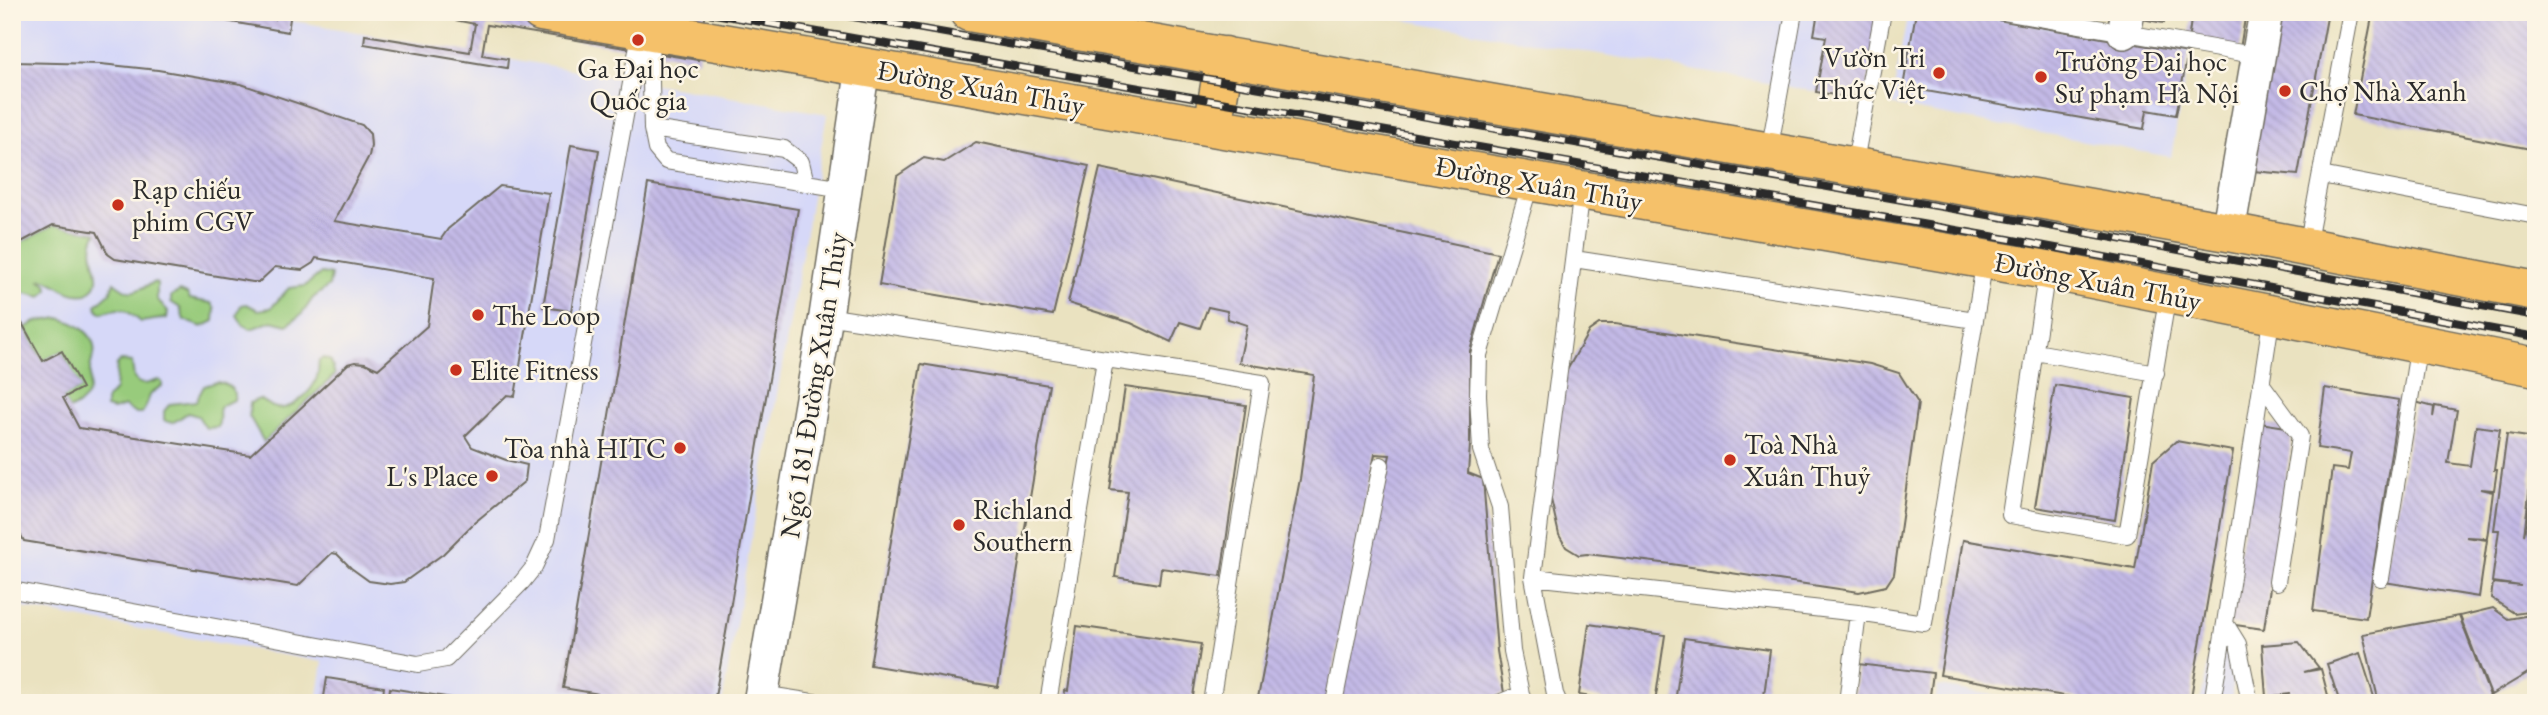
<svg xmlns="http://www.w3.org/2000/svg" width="2548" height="715" font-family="'EB Garamond',serif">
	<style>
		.built { fill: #d6d8f8 }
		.green { fill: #98cb7c; stroke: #627b54; stroke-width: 2 }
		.building { fill: url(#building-back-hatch) }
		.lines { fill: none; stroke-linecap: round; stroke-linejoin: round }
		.service-casing { stroke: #6e6b5f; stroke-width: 18 }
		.minor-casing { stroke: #6e6b5f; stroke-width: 36 }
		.primary-casing { stroke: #6e6b5f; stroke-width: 41 }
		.service { stroke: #fff; stroke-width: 16 }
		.minor { stroke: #fff; stroke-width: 33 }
		.primary { stroke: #f5c16b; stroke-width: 38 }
		.rail-casing { stroke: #2b2b2b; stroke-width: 8 }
		.rail { stroke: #fcf5e5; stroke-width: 5; stroke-dasharray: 16; stroke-linecap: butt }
		.poi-dot { fill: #c8321e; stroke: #fcf5e5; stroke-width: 2.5 }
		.labels { text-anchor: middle; stroke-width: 5; stroke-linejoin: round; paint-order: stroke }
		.poi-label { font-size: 28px; fill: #2b2b2b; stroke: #fcf5e5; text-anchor: start }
		.street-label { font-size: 28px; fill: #2b2b2b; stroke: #fcf5e5 }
	</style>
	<defs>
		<pattern id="building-back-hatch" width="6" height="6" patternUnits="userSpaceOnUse" patternTransform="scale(1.75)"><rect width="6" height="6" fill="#c3b9e6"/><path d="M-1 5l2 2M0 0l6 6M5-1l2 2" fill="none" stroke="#a89fc5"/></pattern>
	</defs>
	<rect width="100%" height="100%" fill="#fcf5e5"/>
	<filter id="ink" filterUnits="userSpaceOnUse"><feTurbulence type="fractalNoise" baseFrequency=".0143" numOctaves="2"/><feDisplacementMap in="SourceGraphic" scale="14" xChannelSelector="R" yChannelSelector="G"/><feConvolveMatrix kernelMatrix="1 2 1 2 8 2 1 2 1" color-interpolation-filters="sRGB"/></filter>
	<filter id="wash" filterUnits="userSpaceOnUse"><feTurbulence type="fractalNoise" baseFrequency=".00686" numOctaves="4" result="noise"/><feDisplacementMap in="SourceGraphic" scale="28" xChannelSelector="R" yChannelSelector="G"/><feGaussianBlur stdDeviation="1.57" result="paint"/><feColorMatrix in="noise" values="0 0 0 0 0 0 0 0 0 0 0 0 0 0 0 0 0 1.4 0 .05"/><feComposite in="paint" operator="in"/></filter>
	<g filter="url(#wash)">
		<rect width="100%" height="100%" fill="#eae2c0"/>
		<path class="built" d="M12,12H242L827,114L722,703H317L323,662L12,606Z
			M1359,12H1818L1815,35L1875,46L1867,88L1853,98Z
			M1908,12H1985L2190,48L2171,157L1891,105Z
			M2211,651L2233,652L2232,703H2200Z
			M1938,686L2044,703H1935Z"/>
		<path class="green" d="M53,225L97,232C81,258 112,277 87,294C65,297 61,283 42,279L40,280L47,284L48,290L42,297L12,290V247Z
			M321,273L331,275L329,286L313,298L302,314L287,325L272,321L251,329L243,325L237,315L241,305L247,304L258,310L271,308L289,288L305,286Z
			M114,282C134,298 133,291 155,282L157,283V299L168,311L167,318L141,322C125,309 122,305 102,313L98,310L96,305L110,293Z
			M180,291L187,294L190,299L211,303L215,308L214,321L202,327L184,320L180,308L171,302V296Z
			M59,318C75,322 98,334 94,355C92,360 90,365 90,371C89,394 92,398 69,410L63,398L81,388L62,351L43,361L25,328L36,322Z
			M324,358L331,361L335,375L264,442L249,416L250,403L259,399C265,401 268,405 273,407C290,414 313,391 317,377C319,371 318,365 319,360Z
			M121,361L132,362L134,378C142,389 149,382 159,380L162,382V386C143,396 152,400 142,413H134L124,406L113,410L106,408V400L115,390L117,364Z
			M217,382C228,384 236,389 234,400C211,408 223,410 218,427L206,428L198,416L188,413C179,417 174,427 164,420V411L170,404L196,401L204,386Z"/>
		<g id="blocks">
			<path class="building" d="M175,12H232L275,19L276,12H291L288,32Z
				M415,12H706L698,60L487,25L482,55L508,59L507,68L364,44L365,35L470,52L475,24Z
				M1818,12H1881L1867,88L1853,98L1816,92L1826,37L1814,35Z
				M1916,12H1952L2188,53L2176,115L2147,110L2144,129L1903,87Z
				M2136,12H2166L2164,23L2136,18Z
				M2192,12H2246L2240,49L2188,42Z
				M2271,12H2328L2298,175L2242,170Z
				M2373,12H2536V150L2353,115Z
				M12,62L101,64L158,70L241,84L362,125L370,134L371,146L369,156L334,221L441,239L448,229L500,186L549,193L515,396L507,395L465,436L472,447L506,460L527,465L525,481L474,523L443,554L404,582L390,584L369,581L351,568L337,554L332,553L298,586L24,541L12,519V305L43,361L62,351L82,388L63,398L79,428L250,455L348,364L355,362L365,363L378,369L427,326L434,278L316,258L313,263L302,270L275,267L259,282H253L115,259L108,254L97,232L53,225L12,247Z
				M976,142L1089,166L1053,315L879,285L897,176L924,158L944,162Z
				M571,145L599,150L571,311L543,307Z
				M1100,168L1498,253L1470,351V445L1468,473L1483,479L1497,651L1504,693L1480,703H1340L1390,455L1375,454L1327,703H1257L1300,479L1314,375L1239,363L1247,325L1228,319L1227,311L1208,307L1200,328L1180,322L1171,342L1131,323L1068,303Z
				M648,184L798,209L714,703H653L563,688Z
				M1599,324H1615L1870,364L1899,373L1918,403L1894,574L1886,586L1859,592L1671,564L1587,554L1579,555L1566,547L1559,535L1548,486L1561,381L1589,331Z
				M921,364L1049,385L998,687L870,665Z
				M2055,385L2134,398L2115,520L2035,507Z
				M1125,387L1246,405L1221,576L1161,568L1159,584L1115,577L1128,492L1110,490Z
				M2325,388L2399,400L2366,618L2313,611L2332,468L2348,470L2351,453L2317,448Z
				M2415,402L2434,407L2433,417L2435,406L2457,410L2448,463L2470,466L2476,426L2500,429L2494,470H2497L2494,490L2480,489L2493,492L2487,538L2466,537L2487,540L2479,597L2384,582Z
				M2260,423L2293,428L2264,629L2228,624Z
				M2507,434L2536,438L2524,535L2536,475V610L2514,613L2491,598L2493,583L2521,586L2492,582L2499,530H2494Z
				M2176,441L2233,451L2190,703H2106L1940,675L1963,540L2135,569L2153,461Z
				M2493,608L2508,619L2536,614V668L2491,695L2460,616Z
				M2459,616L2490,696L2477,703H2379L2363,634Z
				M1589,624L1665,635L1655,703H1602L1603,699L1579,695Z
				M1077,626L1201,644L1192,703H1064L1065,690L1068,691Z
				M1684,638L1770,650L1763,703H1675Z
				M2299,642L2319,668L2304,672L2321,669L2330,703H2271V700L2290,694L2266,697L2262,645Z
				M2360,653L2376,703H2340L2327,664Z
				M1858,664L1933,673L1929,703H1853Z
				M327,678L384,687L382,703H323Z
				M390,688L471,701V703H388Z"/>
		</g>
	</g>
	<g filter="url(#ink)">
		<use href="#blocks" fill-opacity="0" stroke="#6e6b5f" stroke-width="2"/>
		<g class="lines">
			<g class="service-casing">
				<path id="service" d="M2004,12L2259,56
					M650,31L652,129L656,149L666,161L844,189
					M652,129L784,149L801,162L806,183
					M1769,152L1794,12
					M1854,167L1883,12
					M2321,175L2536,216
					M2307,247L2351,12
					M2047,270L2010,515L2127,535L2168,294
					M826,316L1262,383L1211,703
					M1975,320L1985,259
					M2035,352L2156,373
					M2261,383L2300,436L2277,582
					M1533,577L1858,613L1924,623L1975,320L1574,259
					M2381,578L2419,344
					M12,590L418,664L446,659L522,582L534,567L547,539L641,29
					M762,694L819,703
					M1048,703L1105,360
					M1334,703L1381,465
					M1499,703L1521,694
					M1525,703L1521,694L1512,651L1500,507L1481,450L1478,395L1479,355L1531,181
					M1559,703L1555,694L1533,577L1582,190
					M1847,703L1858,613
					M2212,703L2225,623
					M2250,703L2238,644L2225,623L2272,314"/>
			</g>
			<g class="minor-casing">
				<path id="minor" d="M2124,32L2128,12
					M2228,232L2266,12
					M760,703L826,316L863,67"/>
			</g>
			<g class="primary-casing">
				<path id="primary" d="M541,12L2047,270L2536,367
					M969,12L2228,232L2536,291
					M1213,127L1225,56"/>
			</g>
			<use href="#service" class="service"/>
			<use href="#minor" class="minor"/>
			<use href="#primary" class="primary"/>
			<g class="rail-casing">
				<path id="rail" d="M703,12L2008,239L2536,337
					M825,12L2011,219L2536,316"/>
			</g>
			<use href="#rail" class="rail"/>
		</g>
	</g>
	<g class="poi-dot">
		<circle cx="638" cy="40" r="7"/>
		<circle cx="1939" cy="73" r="7"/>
		<circle cx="2041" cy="77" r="7"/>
		<circle cx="2285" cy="91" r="7"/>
		<circle cx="118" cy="205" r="7"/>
		<circle cx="478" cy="315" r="7"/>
		<circle cx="456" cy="370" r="7"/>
		<circle cx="680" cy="448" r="7"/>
		<circle cx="1730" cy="460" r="7"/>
		<circle cx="492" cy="476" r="7"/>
		<circle cx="959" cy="525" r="7"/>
	</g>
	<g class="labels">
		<g class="poi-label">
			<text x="1925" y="67" text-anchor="end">Vườn Tri<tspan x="1925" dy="32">Thức Việt</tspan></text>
			<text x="2055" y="71">Trường Đại học<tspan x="2055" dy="32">Sư phạm Hà Nội</tspan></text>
			<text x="638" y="78" text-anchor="middle">Ga Đại học<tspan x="638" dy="32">Quốc gia</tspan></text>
			<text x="2299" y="101">Chợ Nhà Xanh</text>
			<text x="132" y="199">Rạp chiếu<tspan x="132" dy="32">phim CGV</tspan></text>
			<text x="492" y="325">The Loop</text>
			<text x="470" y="380">Elite Fitness</text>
			<text x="1744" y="454">Toà Nhà<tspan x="1744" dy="32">Xuân Thuỷ</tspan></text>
			<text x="666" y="458" text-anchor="end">Tòa nhà HITC</text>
			<text x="478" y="486" text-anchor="end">L's Place</text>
			<text x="973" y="519">Richland<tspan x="973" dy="32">Southern</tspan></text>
		</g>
		<g class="street-label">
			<text transform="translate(981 87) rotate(10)" y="10">Đường Xuân Thủy</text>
			<text transform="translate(1539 183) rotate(10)" y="10">Đường Xuân Thủy</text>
			<text transform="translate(2098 281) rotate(11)" y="10">Đường Xuân Thủy</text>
			<text transform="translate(813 385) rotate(-81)" y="10">Ngõ 181 Đường Xuân Thủy</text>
		</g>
	</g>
	<rect width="2548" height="715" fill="none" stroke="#fcf5e5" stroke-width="42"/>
</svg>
